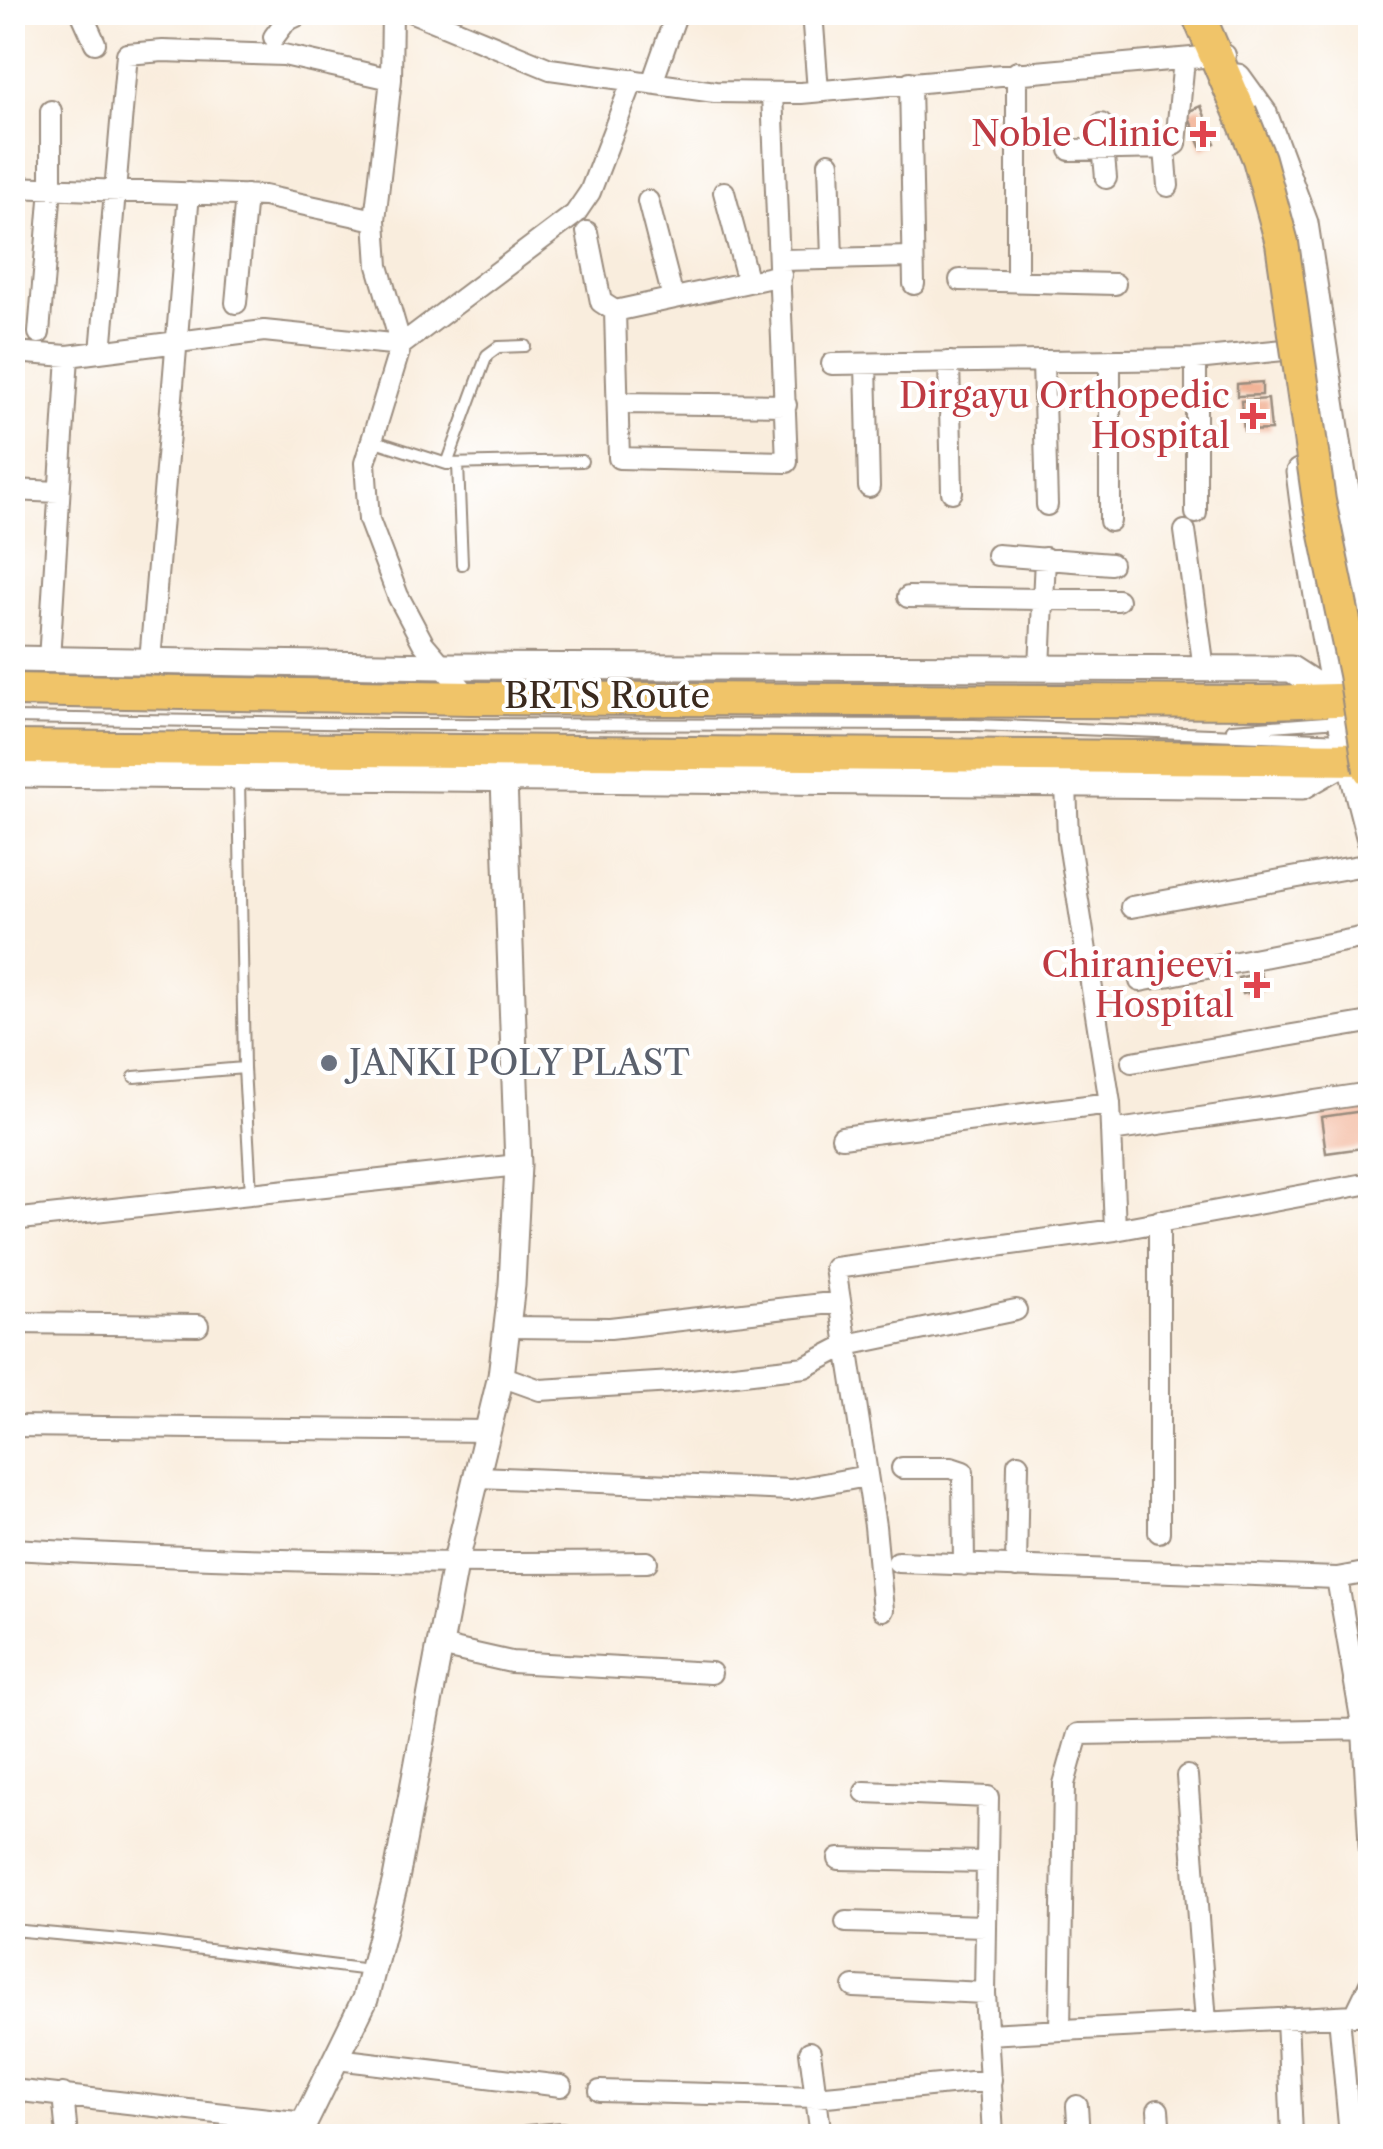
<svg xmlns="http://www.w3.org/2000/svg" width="1383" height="2149" font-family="'Libre Caslon Text',serif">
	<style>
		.building { fill: #f1ad8f }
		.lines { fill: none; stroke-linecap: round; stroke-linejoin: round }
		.service-casing { stroke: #9a8c7e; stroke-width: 14 }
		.minor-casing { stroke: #9a8c7e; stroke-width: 24 }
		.tertiary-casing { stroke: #9a8c7e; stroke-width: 29 }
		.primary-casing { stroke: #9a8c7e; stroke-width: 36 }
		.service { stroke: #fff; stroke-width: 10 }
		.minor { stroke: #fff; stroke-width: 20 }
		.tertiary { stroke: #fff; stroke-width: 25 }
		.primary { stroke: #f0c469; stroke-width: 32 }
		.primary-bridge-casing { stroke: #9a8c7e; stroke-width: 36; stroke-linecap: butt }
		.primary-bridge { stroke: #f0c469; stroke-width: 32 }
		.health-dot { fill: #e0444e; stroke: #fff; stroke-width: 4 }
		.worship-dot { fill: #6b7280; stroke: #fff; stroke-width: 4 }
		.labels { text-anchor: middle; stroke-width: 8; stroke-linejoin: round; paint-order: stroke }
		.health-label { font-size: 35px; fill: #be3a42; stroke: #fff; text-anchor: end }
		.street-label { font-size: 35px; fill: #3b2a1e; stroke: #fff }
		.worship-label { font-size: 35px; fill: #5b616d; stroke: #fff; text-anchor: start }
	</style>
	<rect width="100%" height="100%" fill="#fff"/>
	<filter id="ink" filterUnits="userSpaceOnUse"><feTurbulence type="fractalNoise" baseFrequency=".01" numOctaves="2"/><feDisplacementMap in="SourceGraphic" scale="20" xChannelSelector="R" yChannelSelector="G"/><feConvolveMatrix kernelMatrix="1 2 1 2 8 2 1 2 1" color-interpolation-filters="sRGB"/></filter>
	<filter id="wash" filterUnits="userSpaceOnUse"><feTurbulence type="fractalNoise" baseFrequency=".0048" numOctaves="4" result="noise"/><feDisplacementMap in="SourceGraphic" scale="40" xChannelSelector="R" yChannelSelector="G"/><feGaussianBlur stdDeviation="2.25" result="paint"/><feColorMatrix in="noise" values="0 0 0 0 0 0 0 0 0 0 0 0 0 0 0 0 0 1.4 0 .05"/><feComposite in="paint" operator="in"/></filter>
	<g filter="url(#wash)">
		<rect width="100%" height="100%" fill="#f9eddd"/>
		<g id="blocks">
			<path class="building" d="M1201,106L1215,143L1202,149L1187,112Z
				M1262,382V395L1237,396V384Z
				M1268,399L1271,430L1244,431L1241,401Z
				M1260,973L1264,989L1243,994L1238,978Z
				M1370,1110V1147L1326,1153L1321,1117Z"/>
		</g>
	</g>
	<g filter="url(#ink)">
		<use href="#blocks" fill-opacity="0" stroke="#9a8c7e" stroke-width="2.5"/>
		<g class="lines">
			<g class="service-casing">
				<path id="service" d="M372,440L447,464L582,461
					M447,464L487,355L498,347L525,346
					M458,464L462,564
					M12,718L386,724L974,725L1345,739
					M1232,729L1339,721
					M244,1068L251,1193
					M134,1077L244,1068L239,778
					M12,1930L154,1943L369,1970"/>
			</g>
			<g class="minor-casing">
				<path id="minor" d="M81,12L95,43
					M392,12L391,79L375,220L378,266L401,345L365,463L369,520L398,596L423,643L470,698
					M412,12L550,69L715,92L801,93L1225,55
					M812,12L818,91
					M274,37L286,21L305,12
					M910,82L914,284
					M652,83L677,12
					M1101,124L1106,178
					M1165,148L1168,186
					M1070,150L1168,148L1176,144L1184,59
					M829,163L832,259
					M12,187L264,196L375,220
					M724,192L748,282
					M648,201L673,298
					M587,232L601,302L615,311L781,275
					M781,260L912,257
					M960,280L1115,284
					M1017,281V72
					M236,303L246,195
					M615,311L619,458L787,462L772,93
					M39,333L51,188V111
					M12,352L68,356L264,331L401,345L575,214L590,192L633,80
					M101,352L127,54L163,51L284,55L391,79
					M1110,360V521
					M949,362L952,492
					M1043,363L1047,505
					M832,364L1196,359L1284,350
					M866,364L869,487
					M618,403L786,405
					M12,490L59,492
					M1196,513V359
					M1185,531L1204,669
					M997,555L1111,564
					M908,597L1118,600
					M49,660L68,356
					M150,661L189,193
					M1040,668L1045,558
					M1066,785L1068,837L1110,1103L1115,1230L1370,1183
					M1131,907L1370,864
					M1140,981L1370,936
					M1132,1062L1370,1022
					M1111,1131L1370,1093
					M842,1137L1110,1103
					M12,1220L518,1165
					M1159,1221V1532
					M12,1323L198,1325
					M507,1327L610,1328L840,1302
					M501,1376L540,1390L673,1382L805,1367L847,1345L1016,1310
					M12,1426L489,1431
					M902,1468H951L963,1472L964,1565
					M479,1477L791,1490L867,1476
					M12,1549C224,1561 435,1565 647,1562
					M898,1562L1337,1578
					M1016,1567L1018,1464
					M1370,1572L1337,1578L1363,1730L1370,1853
					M883,1610L875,1526L835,1268L1115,1230
					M440,1646L511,1662L711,1673
					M1187,1776L1206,2022
					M865,1792L988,1797L985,1993L993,2136
					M839,1859L987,1862
					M846,1922L986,1926
					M854,1987L985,1993
					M1339,2016L1350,2136
					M1287,2018L1292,2136
					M1060,2030L1064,1784L1078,1734L1370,1729
					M987,2034L1355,2015L1370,1984
					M810,2052L821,2136
					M337,2059L561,2086
					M12,2090L305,2123
					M600,2091L816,2097L991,2080
					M63,2094L67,2136
					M1077,2106L1079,2136
					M1158,2110L1160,2136
					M528,2136L562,2133"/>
			</g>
			<g class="tertiary-casing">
				<path id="tertiary" d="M1238,77L1264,113L1305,223L1343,474L1370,605
					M1299,472C1314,594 1338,721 1370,840
					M12,659L443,666L1291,669L1339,700
					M12,774L1303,786L1350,759
					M298,2136L365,1999L396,1879L455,1565L501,1376L512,1285L518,1165L503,752"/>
			</g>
			<g class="primary-casing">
				<path id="primary" d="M1197,12L1240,112
					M12,690L470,698L1267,702L1370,699
					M12,747L1370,759"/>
			</g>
			<use href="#service" class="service"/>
			<use href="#minor" class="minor"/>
			<use href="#tertiary" class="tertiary"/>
			<use href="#primary" class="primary"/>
			<g class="primary-bridge-casing">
				<path id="primary-bridge" d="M1240,112L1259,159L1282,243L1319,501L1355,674L1370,770"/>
			</g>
			<use href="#primary-bridge" class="primary-bridge"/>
		</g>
	</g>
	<g class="health-dot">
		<path d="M1198 119h10v10h10v10h-10v10h-10v-10h-10v-10h10z"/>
		<path d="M1248 401h10v10h10v10h-10v10h-10v-10h-10v-10h10z"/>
		<path d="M1252 970h10v10h10v10h-10v10h-10v-10h-10v-10h10z"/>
	</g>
	<circle class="worship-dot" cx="329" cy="1063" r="10"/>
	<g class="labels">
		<g class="health-label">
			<text x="1180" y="146">Noble Clinic</text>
			<text x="1230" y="408">Dirgayu Orthopedic<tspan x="1230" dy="40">Hospital</tspan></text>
			<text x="1234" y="977">Chiranjeevi<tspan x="1234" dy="40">Hospital</tspan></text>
		</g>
		<g class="street-label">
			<text x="607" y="708">BRTS Route</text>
		</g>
		<g class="worship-label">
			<text x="349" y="1075">JANKI POLY PLAST</text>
		</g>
	</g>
	<rect width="1383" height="2149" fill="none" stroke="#fff" stroke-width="50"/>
</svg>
